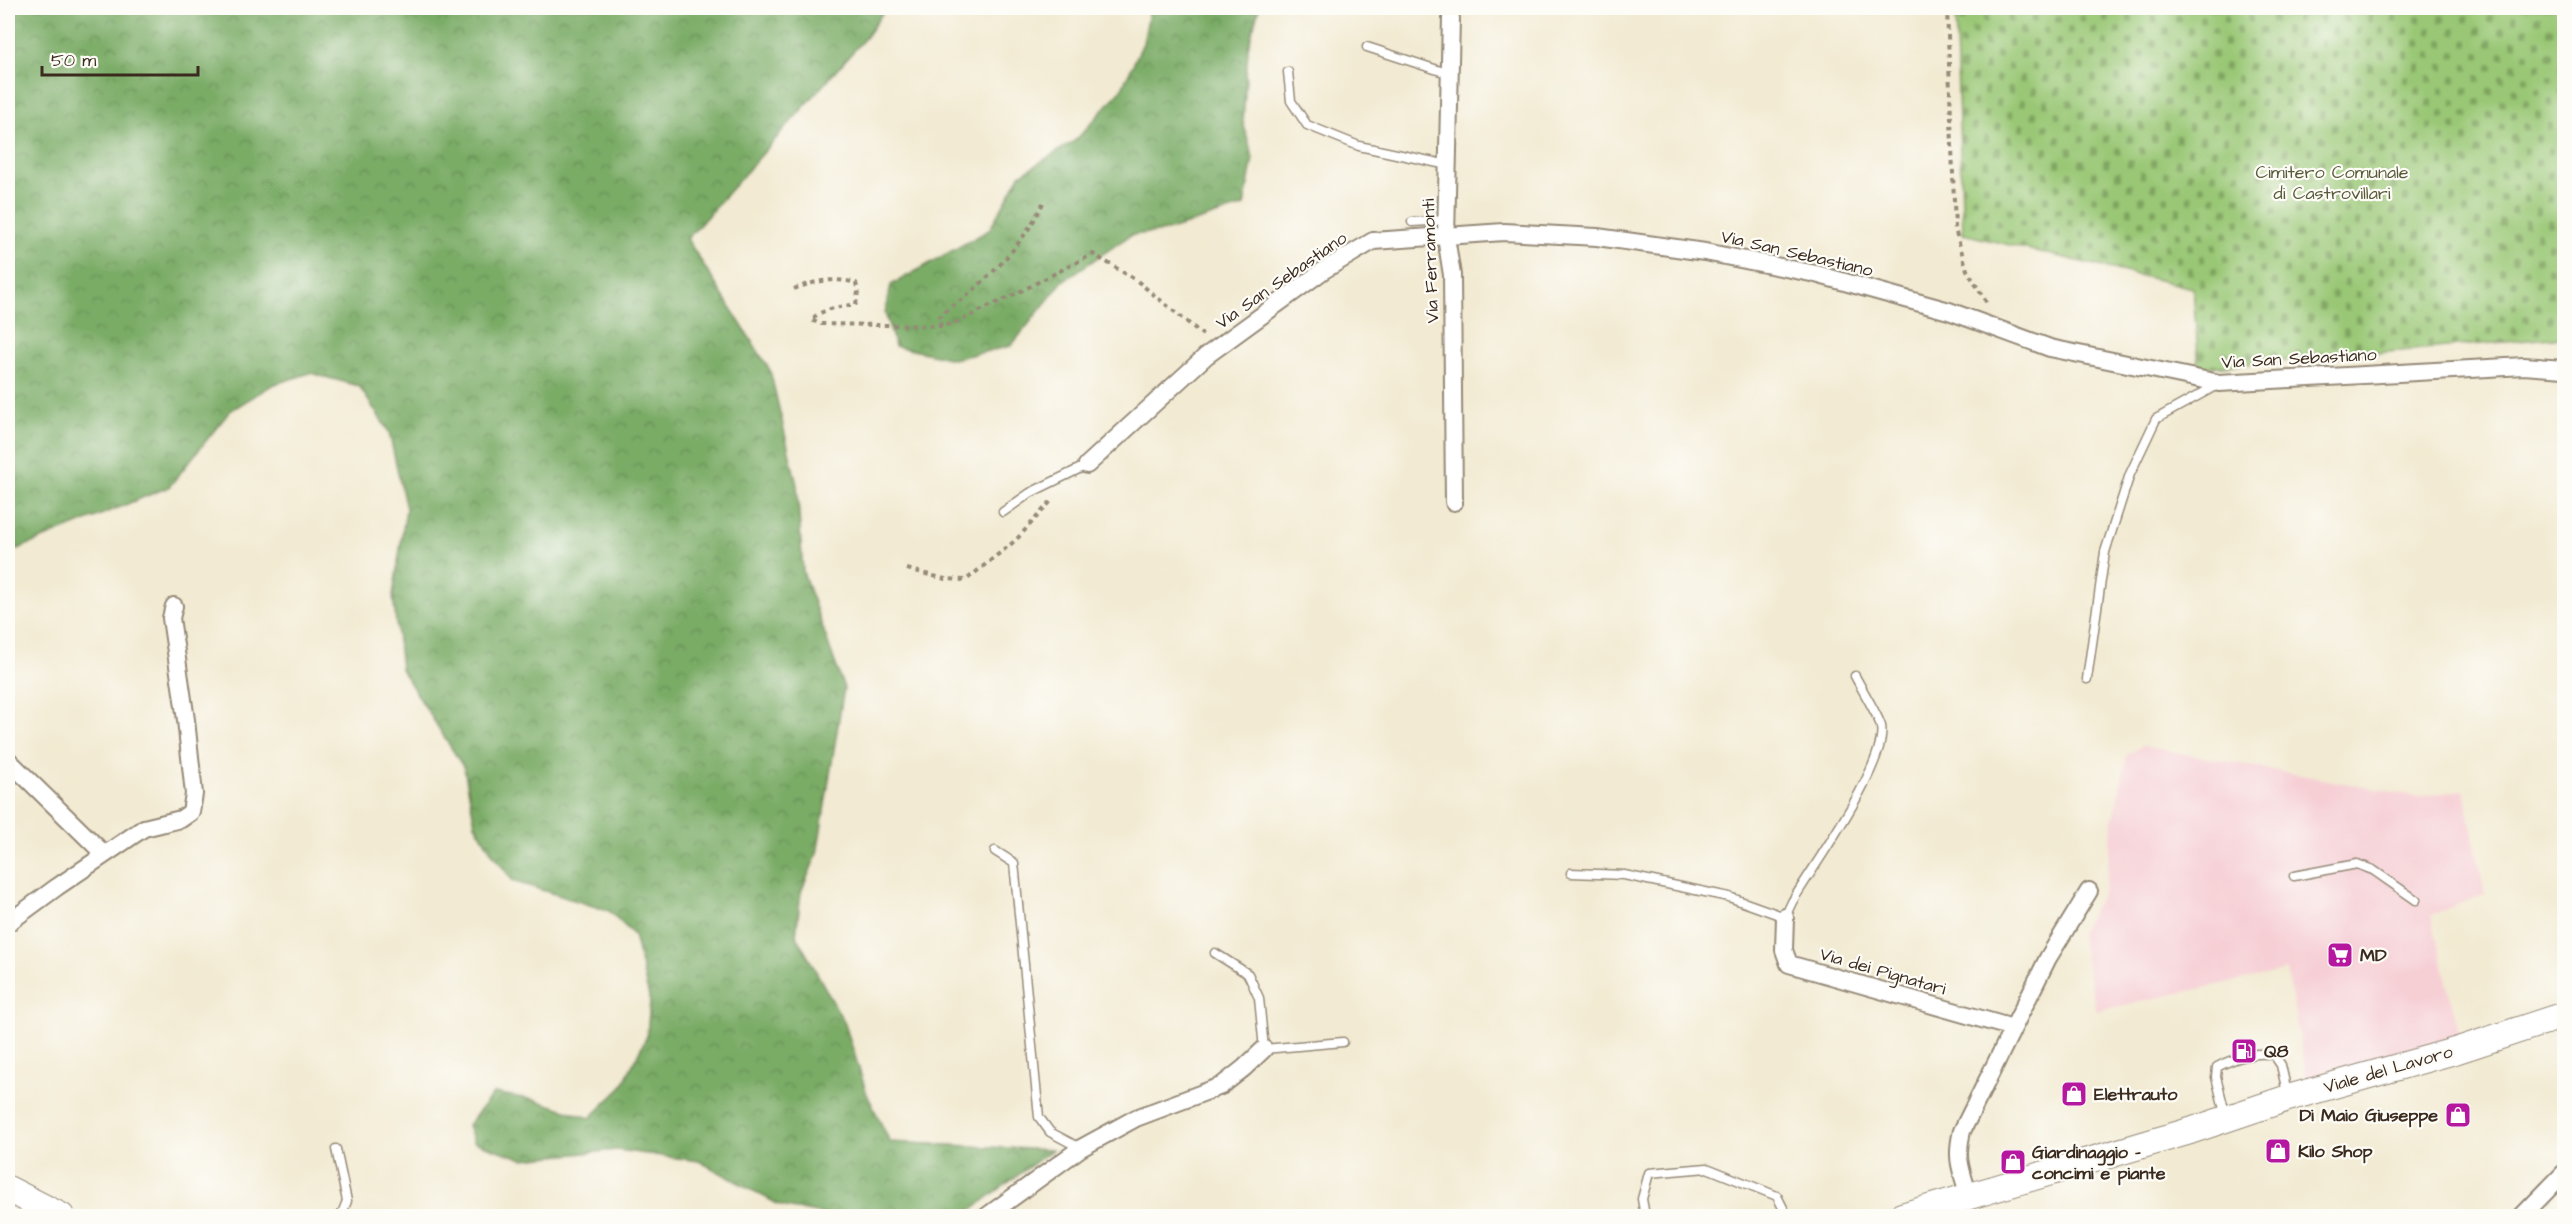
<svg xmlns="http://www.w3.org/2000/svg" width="2572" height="1224" font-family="'Architects Daughter',sans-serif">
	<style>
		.built { fill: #f6cfd5 }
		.forest { fill: url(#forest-crowns); stroke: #5a6b42; stroke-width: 1.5 }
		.cemetery { fill: url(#cemetery-stones); stroke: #6a784a; stroke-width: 1.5 }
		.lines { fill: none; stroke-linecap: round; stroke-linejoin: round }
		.lane-casing { stroke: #968a78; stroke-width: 11 }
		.street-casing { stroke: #968a78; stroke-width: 20 }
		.primary-casing { stroke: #968a78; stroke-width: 28 }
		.path { stroke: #968a78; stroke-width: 4; stroke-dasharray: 4.5 4.5; stroke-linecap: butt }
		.lane { stroke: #fff; stroke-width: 8 }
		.street { stroke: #fff; stroke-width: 16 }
		.primary { stroke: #fff; stroke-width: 26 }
		.labels { text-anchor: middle; stroke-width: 4.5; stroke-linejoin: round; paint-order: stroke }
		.park-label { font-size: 18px; fill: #575938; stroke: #fdfcf7 }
		.street-label { font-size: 18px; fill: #3b2a1e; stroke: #fdfcf7 }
		.poi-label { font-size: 18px; font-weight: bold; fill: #3b2a1e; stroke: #fdfcf7; text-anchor: start }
	</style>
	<defs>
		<pattern id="forest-crowns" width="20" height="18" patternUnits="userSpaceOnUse" patternTransform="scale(1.5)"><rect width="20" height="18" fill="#7aac66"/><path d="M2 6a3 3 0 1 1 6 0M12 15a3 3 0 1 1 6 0" fill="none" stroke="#658c53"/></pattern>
		<pattern id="cemetery-stones" width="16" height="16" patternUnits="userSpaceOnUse" patternTransform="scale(1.5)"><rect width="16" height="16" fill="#99c775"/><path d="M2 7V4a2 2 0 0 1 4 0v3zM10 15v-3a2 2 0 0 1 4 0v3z" fill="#7ea25f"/></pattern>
	</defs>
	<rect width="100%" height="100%" fill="#fdfcf7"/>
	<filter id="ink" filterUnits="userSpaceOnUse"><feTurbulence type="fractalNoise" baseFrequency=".0167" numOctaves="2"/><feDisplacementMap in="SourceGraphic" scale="12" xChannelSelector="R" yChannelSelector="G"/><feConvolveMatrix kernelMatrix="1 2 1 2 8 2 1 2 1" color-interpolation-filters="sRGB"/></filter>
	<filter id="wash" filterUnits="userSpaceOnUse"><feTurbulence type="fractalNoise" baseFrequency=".008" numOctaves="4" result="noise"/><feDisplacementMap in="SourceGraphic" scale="24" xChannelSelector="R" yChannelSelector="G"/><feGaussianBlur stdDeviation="1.35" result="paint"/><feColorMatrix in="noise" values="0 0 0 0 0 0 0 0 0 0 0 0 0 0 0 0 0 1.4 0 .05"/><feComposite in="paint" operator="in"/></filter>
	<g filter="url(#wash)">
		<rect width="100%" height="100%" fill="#f2ead2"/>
		<path class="built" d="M2142,746L2420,797L2464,790L2485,894L2431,915L2460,1036L2307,1081L2287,970L2096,1011L2080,932L2105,889L2112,827L2127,755Z"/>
		<path class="forest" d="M8,8H886L865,38L687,239L770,370L797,485L803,572L844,688L817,854L801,892L796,935L845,1024L867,1094L890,1142L1052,1150L963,1216H831L781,1206L699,1161L617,1150L523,1159L474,1142L468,1125L494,1093L535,1100L590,1118L621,1088L647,1036L650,1001L634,935L609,911L513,881L492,853L475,824L464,768L401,669L393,595L406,509L389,432L359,386L310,373L272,385L230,411L169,487L8,553Z
			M1150,8H1259L1248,48L1243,122L1253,158L1244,206L1167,231L1131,235L1063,281L1011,346L953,359L895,346L885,313L891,285L989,230L1020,175L1076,140L1121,90L1143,43Z"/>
		<path class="cemetery" d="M1955,8H2564V337L2199,368L2193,288L1963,234Z"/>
	</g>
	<g filter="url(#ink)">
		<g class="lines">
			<g class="lane-casing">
				<path id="lane" d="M1441,8L1451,18
					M1367,47L1450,74
					M1288,72L1291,101L1307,125L1359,146L1448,165
					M1412,222L1447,220
					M1003,512L1030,493L1087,465
					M2087,679L2105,552L2130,474L2156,419L2219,384
					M995,851L1014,863L1039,1117L1050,1132L1080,1148
					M1571,873L1624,875L1729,897L1785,917L1792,902C1813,866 1888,764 1881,726C1878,715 1861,688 1855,676
					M2294,876L2357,864L2373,870L2416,900
					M1215,953L1248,974L1259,998L1264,1049L1343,1042
					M2226,1117L2216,1077L2217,1067C2234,1058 2256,1051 2274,1055L2281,1065L2288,1097
					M336,1149L347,1201L341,1216
					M1645,1216L1642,1199L1649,1173L1707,1168L1777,1196L1787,1216"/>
			</g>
			<g class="street-casing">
				<path id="street" d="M1451,18L1446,237L1452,275L1454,502
					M1087,465L1206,356L1324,270L1373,241L1504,232L1597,237L1705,252L1816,274L1949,311L2050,348L2219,383L2524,366L2564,369
					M8,760L104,854
					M1785,917L1784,950L1789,964L2013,1028
					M8,923L57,887L144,828L181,819L191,812L194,794L186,720L171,618L174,606
					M1969,1196C1961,1170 1955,1158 1962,1131L2048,958L2089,891
					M987,1216L1081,1148L1136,1118L1221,1086L1244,1068L1264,1049
					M2522,1216L2564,1173"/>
			</g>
			<g class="primary-casing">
				<path id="primary" d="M8,1189L61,1216
					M1902,1216L2190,1131L2288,1098L2458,1050L2564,1015"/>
			</g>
			<path class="path" d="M1947,8L1955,229L1967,270L1988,305
				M1043,203C1026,239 999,268 969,294C958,303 946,308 937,320L942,326L957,322L1013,295L1093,254L1136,280L1203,335
				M794,289C814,281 835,277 856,283L858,292L856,304C841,307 822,308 811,320L821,324L942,326
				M907,569L945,579L966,580L1016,540L1053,499"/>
			<use href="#lane" class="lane"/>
			<use href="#street" class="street"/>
			<use href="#primary" class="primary"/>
		</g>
	</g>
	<defs>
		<g id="supermarket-square" transform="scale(1.35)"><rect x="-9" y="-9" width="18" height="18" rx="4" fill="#b5179e" stroke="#fdfcf7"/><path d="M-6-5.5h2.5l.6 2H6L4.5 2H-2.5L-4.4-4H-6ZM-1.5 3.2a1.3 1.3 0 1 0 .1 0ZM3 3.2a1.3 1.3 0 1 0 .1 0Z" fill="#fff"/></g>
		<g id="fuel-square" transform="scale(1.35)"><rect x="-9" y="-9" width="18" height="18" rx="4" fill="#b5179e" stroke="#fdfcf7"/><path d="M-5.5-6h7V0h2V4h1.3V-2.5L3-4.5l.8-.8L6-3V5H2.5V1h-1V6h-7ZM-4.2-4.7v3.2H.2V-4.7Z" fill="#fff"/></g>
		<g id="shop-square" transform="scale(1.35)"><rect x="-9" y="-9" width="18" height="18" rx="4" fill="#b5179e" stroke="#fdfcf7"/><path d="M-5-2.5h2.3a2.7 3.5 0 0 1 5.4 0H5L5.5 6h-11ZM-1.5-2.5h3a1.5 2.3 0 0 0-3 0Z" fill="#fff"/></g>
	</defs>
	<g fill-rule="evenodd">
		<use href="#supermarket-square" x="2340" y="955"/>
		<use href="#fuel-square" x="2244" y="1051"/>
		<use href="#shop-square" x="2074" y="1094"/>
		<use href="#shop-square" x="2458" y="1115"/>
		<use href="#shop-square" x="2278" y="1151"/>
		<use href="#shop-square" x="2013" y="1162"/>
	</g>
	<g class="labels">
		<g class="park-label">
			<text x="2332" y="178">Cimitero Comunale<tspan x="2332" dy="21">di Castrovillari</tspan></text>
		</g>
		<g class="street-label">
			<text transform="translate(1797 253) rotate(13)" y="6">Via San Sebastiano</text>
			<text transform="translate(1430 261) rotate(-92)" y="6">Via Ferramonti</text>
			<text transform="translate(1281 280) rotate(-35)" y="6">Via San Sebastiano</text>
			<text transform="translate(2299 358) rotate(-3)" y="6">Via San Sebastiano</text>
			<text transform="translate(1883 971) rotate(16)" y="6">Via dei Pignatari</text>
			<text transform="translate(2388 1069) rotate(-16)" y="6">Viale del Lavoro</text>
		</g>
		<g class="poi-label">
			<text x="2360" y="961">MD</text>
			<text x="2264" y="1057">Q8</text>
			<text x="2094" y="1100">Elettrauto</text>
			<text x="2438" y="1121" text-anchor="end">Di Maio Giuseppe</text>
			<text x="2298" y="1157">Kilo Shop</text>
			<text x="2032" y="1158">Giardinaggio -<tspan x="2032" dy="21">concimi e piante</tspan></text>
		</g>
	</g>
	<rect width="2572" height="1224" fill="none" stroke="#fdfcf7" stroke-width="30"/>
	<path d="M42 66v9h156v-9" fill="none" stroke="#3b2a1e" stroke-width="3"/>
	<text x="51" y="66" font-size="18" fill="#3b2a1e" stroke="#fdfcf7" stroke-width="4.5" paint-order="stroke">50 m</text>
</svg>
